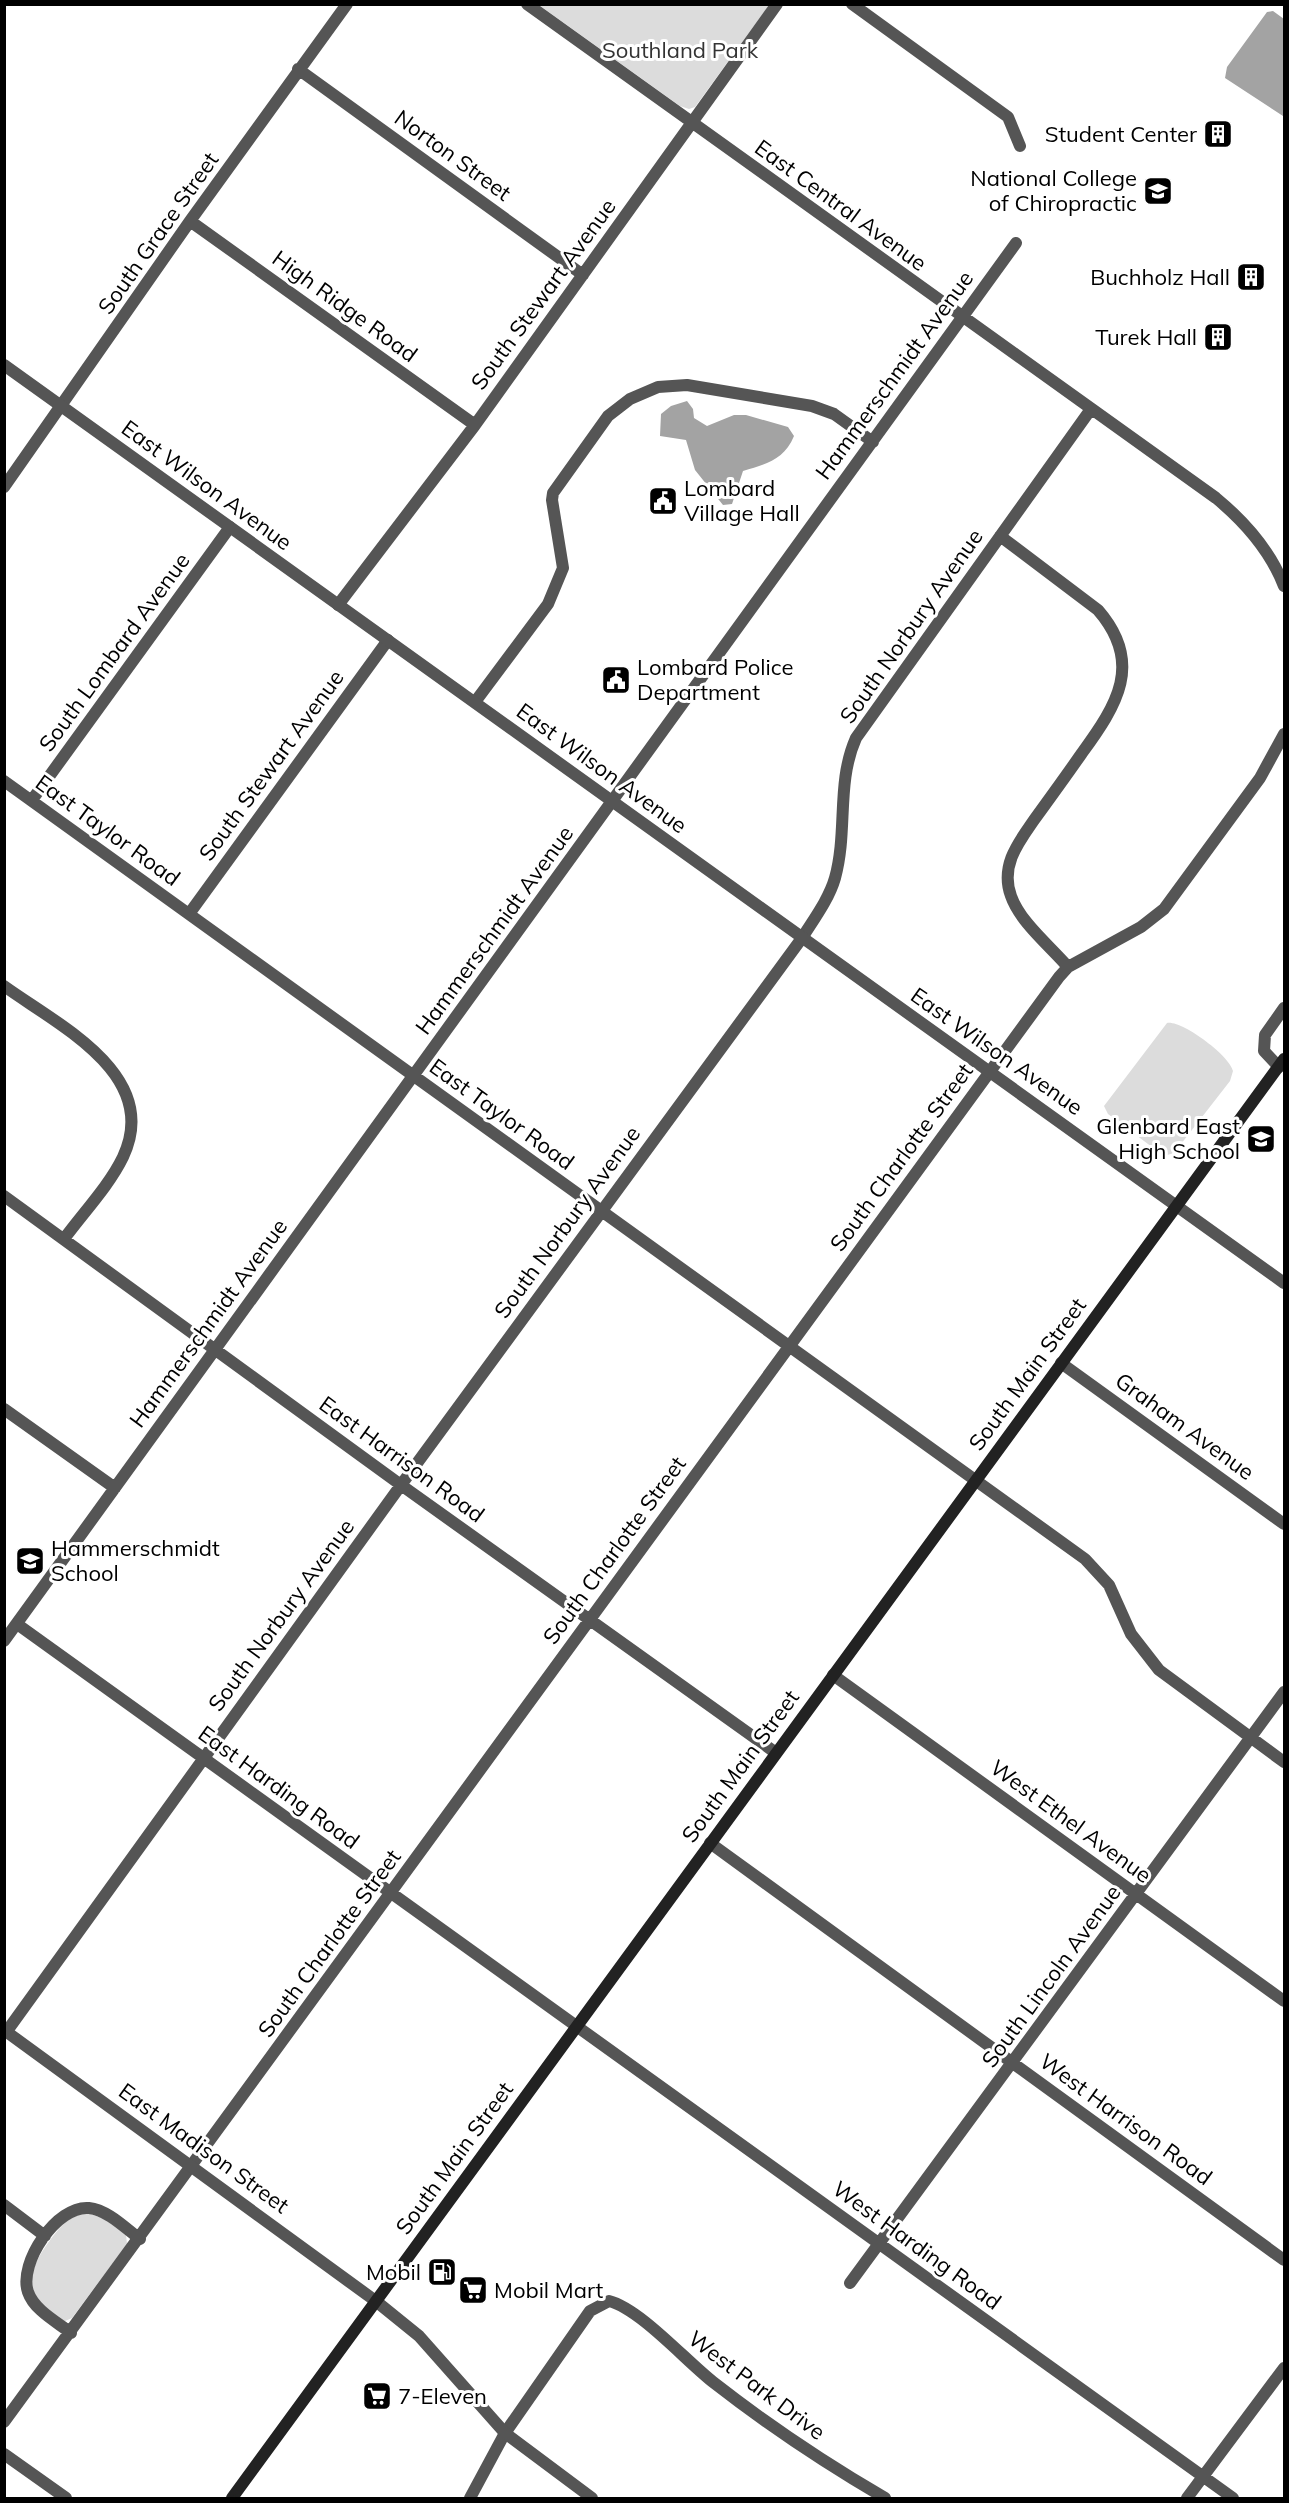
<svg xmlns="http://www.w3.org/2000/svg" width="1289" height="2503" font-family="Mulish,sans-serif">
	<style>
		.green { fill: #dcdcdc }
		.water { fill: #a3a3a3 }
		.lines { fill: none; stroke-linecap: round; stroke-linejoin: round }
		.minor { stroke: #555; stroke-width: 12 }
		.tertiary { stroke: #555; stroke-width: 12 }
		.secondary { stroke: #222; stroke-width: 12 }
		.labels { text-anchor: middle; stroke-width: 6; stroke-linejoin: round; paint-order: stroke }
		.park-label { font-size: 22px; fill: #333; stroke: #fff }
		.poi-label { font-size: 22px; fill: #000; stroke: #fff; text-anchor: end }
		.street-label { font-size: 22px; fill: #000; stroke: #fff }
	</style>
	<rect width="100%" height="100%" fill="#fff"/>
	<path class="green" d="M539,5H769L695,107L689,109L680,106Z
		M1167,1023C1182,1020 1230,1056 1233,1071L1230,1081L1174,1153L1164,1156L1108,1114L1104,1106Z
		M87,2213L103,2218L126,2235L127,2244L72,2318L65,2321C56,2318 49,2311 43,2305C23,2285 34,2262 48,2243C59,2228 68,2216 87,2213Z"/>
	<path class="water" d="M1273,11L1284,19L1283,116L1225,78L1227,67L1267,12Z
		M687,401L693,409L694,418L707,426L734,415H746L788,427L794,436C784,460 766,464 743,471L732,504L723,505L695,470L686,440L660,436L661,414L671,406Z"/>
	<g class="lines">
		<path class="minor" d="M527,4L1216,498C1245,522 1270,550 1284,586
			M852,4L1008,117L1020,146
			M298,69L583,275
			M190,221L475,425
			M4,487L190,221L347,4
			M1000,536L1098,610C1144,663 1117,705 1082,753C1066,776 1050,798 1034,820C1018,843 1000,866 1011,896C1020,922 1050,946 1068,967
			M338,605L475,425L777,4
			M475,702L548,604L563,568L552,500L553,493L608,416L630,399L658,387L687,385L812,406L834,414L873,442
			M4,781L1085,1559L1109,1585L1131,1634L1159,1670L1284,1762
			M32,800L230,527
			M189,914L388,640
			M4,986C58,1025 162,1075 123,1157C109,1186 83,1213 64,1239
			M1279,1067L1264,1051L1265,1035L1284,1008
			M4,1196L401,1485L776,1753
			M1061,1363L1284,1524
			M4,1409L115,1488
			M17,1624L1233,2498
			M4,1641L1016,243
			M833,1675L1284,2001
			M710,1843L1284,2260
			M7,2031L401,1485L802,938C814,919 829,899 835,878C848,831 836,783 856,738L1091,409
			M4,2205L45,2236
			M850,2283L1284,1692
			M71,2333C57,2322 34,2310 28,2292C18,2263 57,2205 89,2208C108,2210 126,2229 140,2239
			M4,2422L1059,977L1068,967L1141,927L1164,909L1260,778L1284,734
			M4,2454L66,2498
			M470,2498L505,2433L590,2311L609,2301C640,2309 685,2360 713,2382C768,2425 825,2463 885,2498
			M1187,2498L1284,2368"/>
		<path class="tertiary" d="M4,365L1284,1283
			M4,2030L377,2302L419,2336L505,2433L592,2498"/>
		<path class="secondary" d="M232,2498L1284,1059"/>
	</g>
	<defs>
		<g id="building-square" transform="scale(1.5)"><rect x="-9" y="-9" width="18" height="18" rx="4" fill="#000" stroke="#fff"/><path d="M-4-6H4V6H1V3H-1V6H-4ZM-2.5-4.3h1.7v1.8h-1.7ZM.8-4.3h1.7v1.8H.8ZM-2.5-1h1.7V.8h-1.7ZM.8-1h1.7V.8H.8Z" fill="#fff"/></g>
		<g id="school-square" transform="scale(1.5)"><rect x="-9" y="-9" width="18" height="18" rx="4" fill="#000" stroke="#fff"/><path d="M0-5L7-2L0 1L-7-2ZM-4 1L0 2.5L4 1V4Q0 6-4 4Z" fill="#fff"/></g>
		<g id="civic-square" transform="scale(1.5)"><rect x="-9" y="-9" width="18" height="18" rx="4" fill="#000" stroke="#fff"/><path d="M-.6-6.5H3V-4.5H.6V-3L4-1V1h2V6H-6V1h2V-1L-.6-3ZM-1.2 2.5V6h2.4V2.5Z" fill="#fff"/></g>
		<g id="fuel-square" transform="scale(1.5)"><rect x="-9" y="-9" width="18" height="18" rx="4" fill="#000" stroke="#fff"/><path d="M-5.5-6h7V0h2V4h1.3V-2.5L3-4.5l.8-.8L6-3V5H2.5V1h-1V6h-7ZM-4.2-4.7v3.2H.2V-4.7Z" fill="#fff"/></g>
		<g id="supermarket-square" transform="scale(1.5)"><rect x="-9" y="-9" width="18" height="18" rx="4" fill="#000" stroke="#fff"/><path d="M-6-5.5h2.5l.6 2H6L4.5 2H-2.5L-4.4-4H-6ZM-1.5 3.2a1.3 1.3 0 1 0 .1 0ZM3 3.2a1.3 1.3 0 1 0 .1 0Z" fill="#fff"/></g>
	</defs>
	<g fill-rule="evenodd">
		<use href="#building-square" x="1218" y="134"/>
		<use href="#school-square" x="1158" y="191"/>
		<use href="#building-square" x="1251" y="277"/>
		<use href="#building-square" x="1218" y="337"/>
		<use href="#civic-square" x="663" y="501"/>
		<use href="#civic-square" x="616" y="680"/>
		<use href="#school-square" x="1261" y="1139"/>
		<use href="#school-square" x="30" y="1561"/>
		<use href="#fuel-square" x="442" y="2272"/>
		<use href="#supermarket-square" x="473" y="2290"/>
		<use href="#supermarket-square" x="377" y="2396"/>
	</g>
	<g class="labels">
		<g class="park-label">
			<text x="680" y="58">Southland Park</text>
		</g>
		<g class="poi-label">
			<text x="1197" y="142">Student Center</text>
			<text x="1137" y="186">National College<tspan x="1137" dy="25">of Chiropractic</tspan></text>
			<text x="1230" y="285">Buchholz Hall</text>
			<text x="1197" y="345">Turek Hall</text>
			<text x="684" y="496" text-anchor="start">Lombard<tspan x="684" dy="25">Village Hall</tspan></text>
			<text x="637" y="675" text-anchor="start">Lombard Police<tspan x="637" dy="25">Department</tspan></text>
			<text x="1240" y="1134">Glenbard East<tspan x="1240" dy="25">High School</tspan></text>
			<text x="51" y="1556" text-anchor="start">Hammerschmidt<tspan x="51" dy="25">School</tspan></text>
			<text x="421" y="2280">Mobil</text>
			<text x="494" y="2298" text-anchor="start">Mobil Mart</text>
			<text x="398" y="2404" text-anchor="start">7-Eleven</text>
		</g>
		<g class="street-label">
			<text transform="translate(453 155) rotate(36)" y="8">Norton Street</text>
			<text transform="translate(841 205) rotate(36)" y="8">East Central Avenue</text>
			<text transform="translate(158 233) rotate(-55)" y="8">South Grace Street</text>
			<text transform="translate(543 294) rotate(-54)" y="8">South Stewart Avenue</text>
			<text transform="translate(345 306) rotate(36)" y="8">High Ridge Road</text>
			<text transform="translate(894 375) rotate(-54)" y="8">Hammerschmidt Avenue</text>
			<text transform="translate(207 485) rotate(36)" y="8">East Wilson Avenue</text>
			<text transform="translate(911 626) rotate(-55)" y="8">South Norbury Avenue</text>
			<text transform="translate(114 652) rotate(-54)" y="8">South Lombard Avenue</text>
			<text transform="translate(271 765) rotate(-54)" y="8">South Stewart Avenue</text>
			<text transform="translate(602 768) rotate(36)" y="8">East Wilson Avenue</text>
			<text transform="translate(108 830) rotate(36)" y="8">East Taylor Road</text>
			<text transform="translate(494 930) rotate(-54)" y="8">Hammerschmidt Avenue</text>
			<text transform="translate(997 1051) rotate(35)" y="8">East Wilson Avenue</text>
			<text transform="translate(502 1114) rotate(36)" y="8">East Taylor Road</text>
			<text transform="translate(901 1157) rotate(-54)" y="8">South Charlotte Street</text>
			<text transform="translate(567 1222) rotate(-54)" y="8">South Norbury Avenue</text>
			<text transform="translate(208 1323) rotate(-54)" y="8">Hammerschmidt Avenue</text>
			<text transform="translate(1027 1374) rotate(-54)" y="8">South Main Street</text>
			<text transform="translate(1185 1426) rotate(36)" y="8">Graham Avenue</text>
			<text transform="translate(402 1459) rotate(36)" y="8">East Harrison Road</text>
			<text transform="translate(614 1550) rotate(-54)" y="8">South Charlotte Street</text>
			<text transform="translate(281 1615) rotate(-54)" y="8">South Norbury Avenue</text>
			<text transform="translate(740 1766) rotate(-54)" y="8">South Main Street</text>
			<text transform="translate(279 1787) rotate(36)" y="8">East Harding Road</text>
			<text transform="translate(1071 1821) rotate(36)" y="8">West Ethel Avenue</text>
			<text transform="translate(329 1943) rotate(-54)" y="8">South Charlotte Street</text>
			<text transform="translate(1051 1976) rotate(-54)" y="8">South Lincoln Avenue</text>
			<text transform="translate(1126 2119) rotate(36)" y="8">West Harrison Road</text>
			<text transform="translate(204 2148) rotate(36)" y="8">East Madison Street</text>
			<text transform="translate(454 2158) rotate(-54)" y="8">South Main Street</text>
			<text transform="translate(917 2245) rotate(36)" y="8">West Harding Road</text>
			<text transform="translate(757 2385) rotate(37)" y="8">West Park Drive</text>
		</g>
	</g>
	<rect width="1289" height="2503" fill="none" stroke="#000000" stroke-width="12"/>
</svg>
